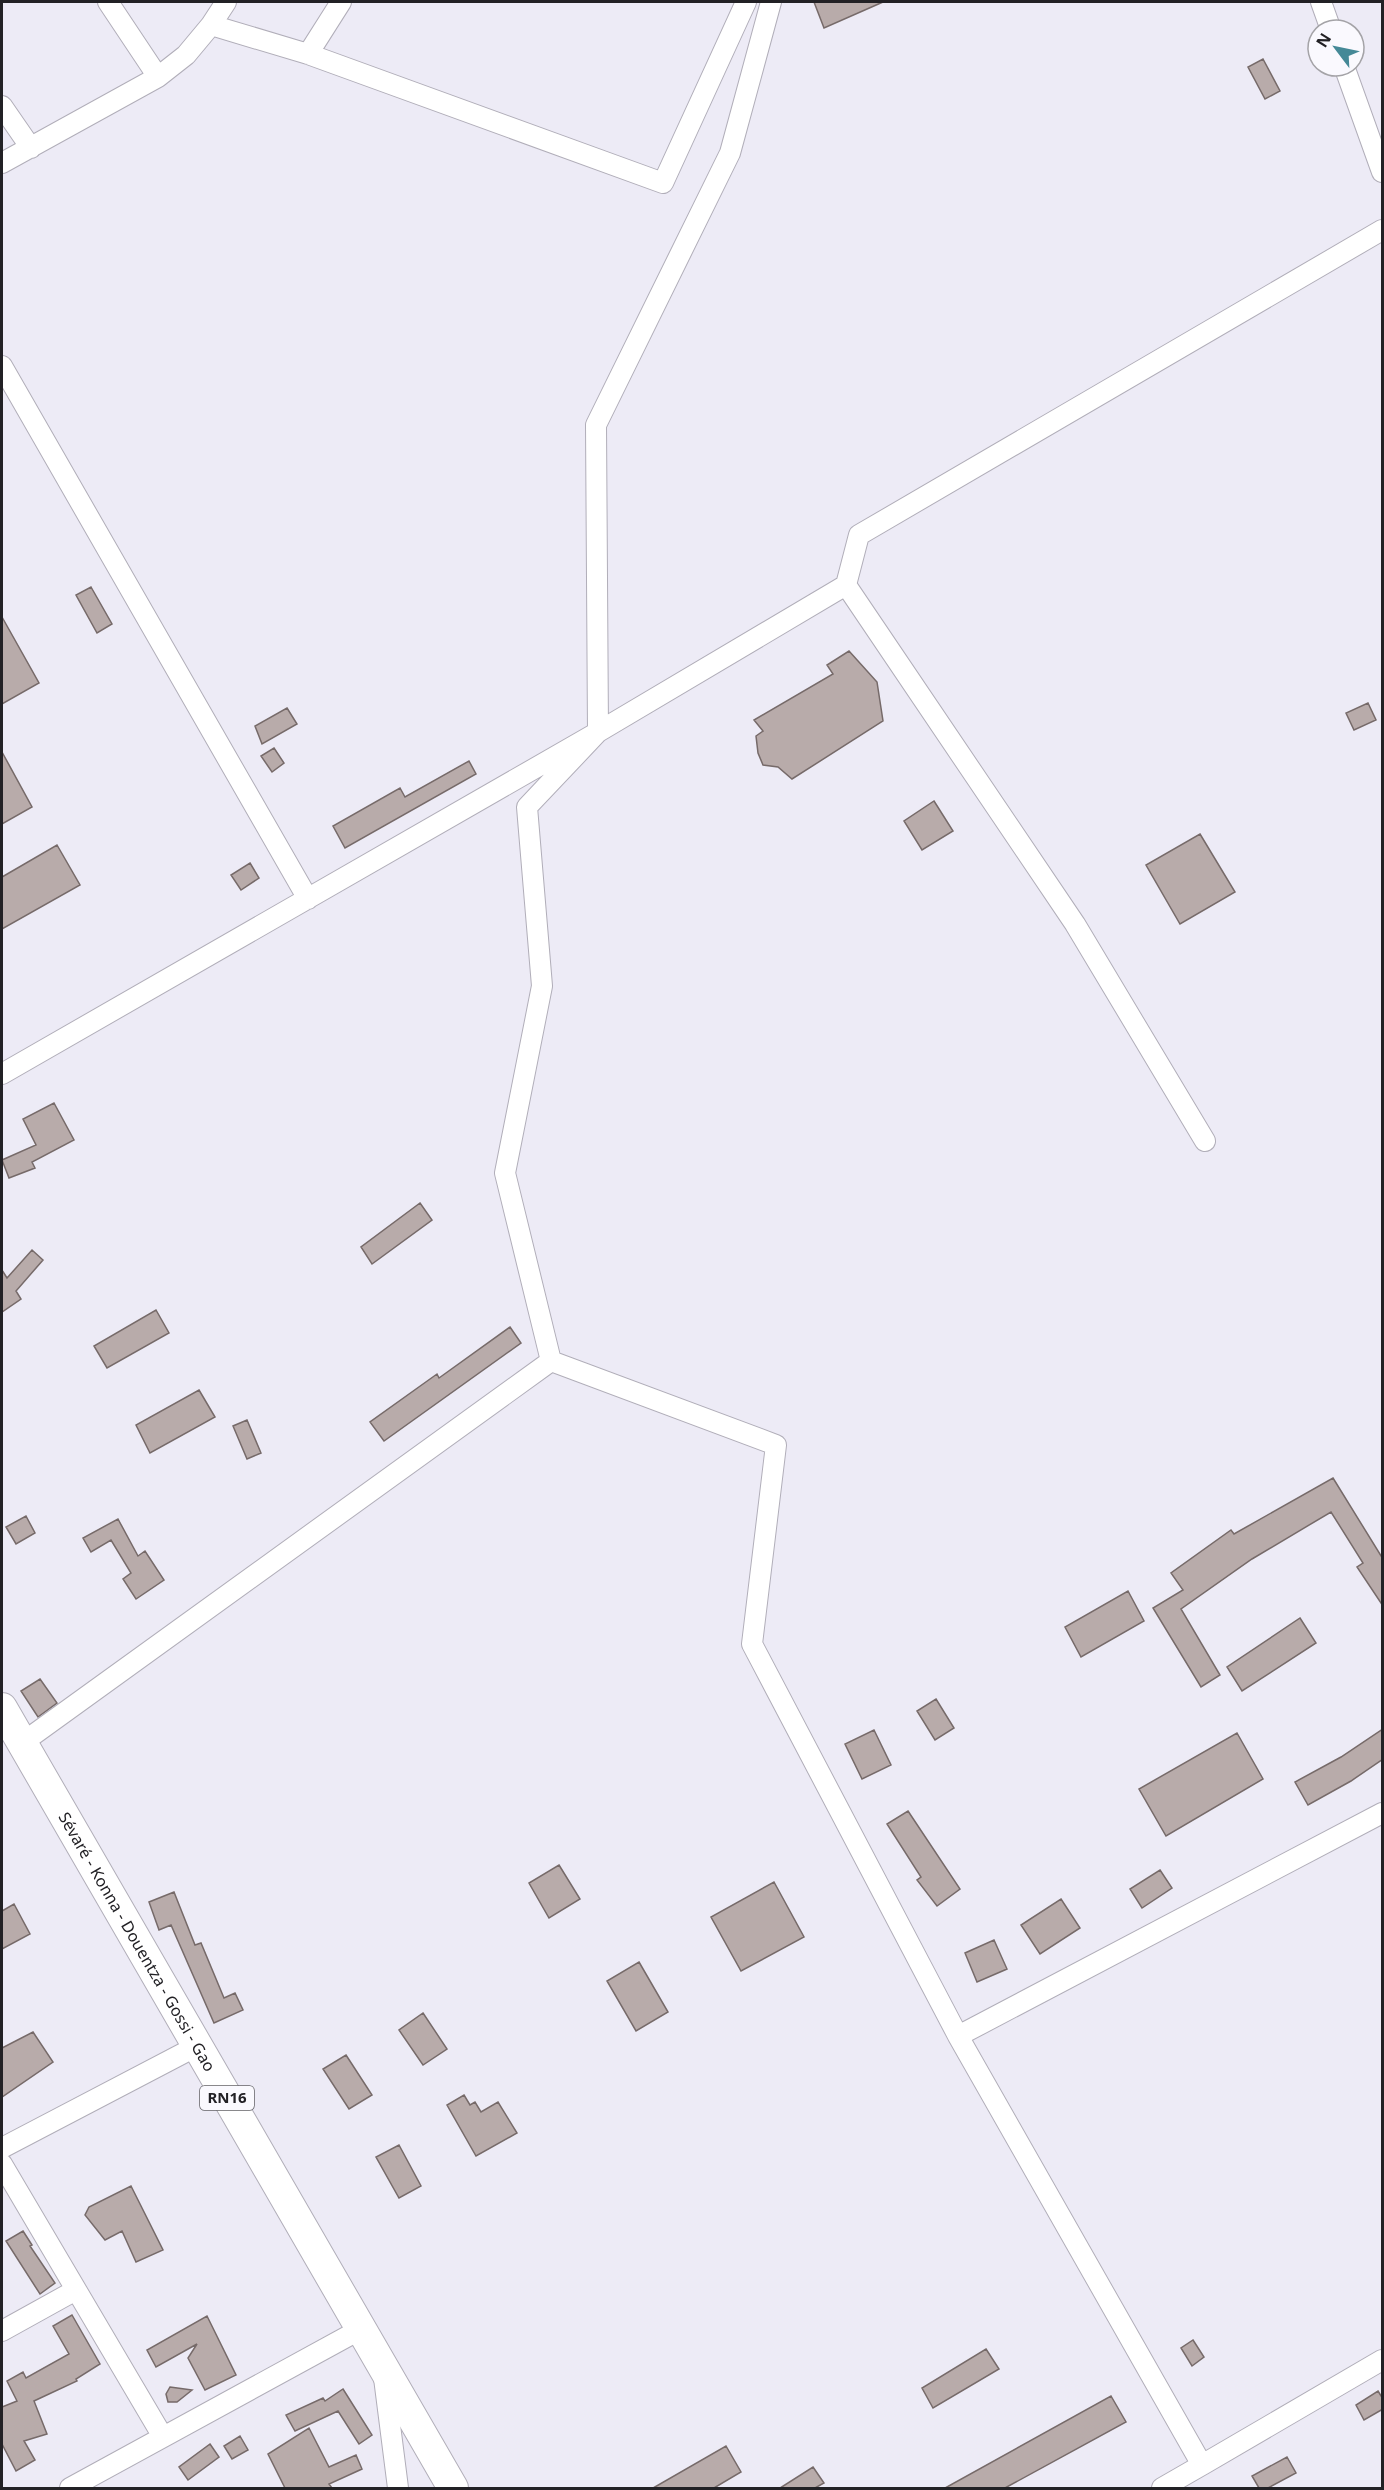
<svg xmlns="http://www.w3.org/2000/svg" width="1384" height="2490" font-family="'Noto Sans',sans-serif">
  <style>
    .building { fill: #b8abaa; stroke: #766a69; stroke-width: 1.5 }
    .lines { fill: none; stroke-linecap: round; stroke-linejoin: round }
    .street-casing { stroke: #b1aeb9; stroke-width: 22 }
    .primary-casing { stroke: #b1aeb9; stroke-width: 32 }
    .street { stroke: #fff; stroke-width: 20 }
    .primary { stroke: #fff; stroke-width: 30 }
    .labels { text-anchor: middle; stroke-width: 6; stroke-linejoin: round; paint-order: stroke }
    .shield { fill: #faf9fe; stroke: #636266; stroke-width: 1.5 }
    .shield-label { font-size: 15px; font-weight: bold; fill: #222125 }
    .street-label { font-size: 16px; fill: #222125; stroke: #faf9fe }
  </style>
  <rect width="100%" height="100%" fill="#edebf6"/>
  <path class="building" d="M814,2H883L824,28Z
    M1263,59L1280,91L1265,99L1248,67Z
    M91,587L112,624L97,633L76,595Z
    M2,617L39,683L2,704Z
    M849,651L877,682L883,721L792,779L778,767L763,765L758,753L756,736L763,731L754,720L833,674L827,665Z
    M1368,703L1376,720L1354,730L1346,713Z
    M287,708L297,724L262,744L255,726Z
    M274,748L284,763L272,772L261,756Z
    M2,752L32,807L2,824Z
    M469,761L476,774L345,848L333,826L400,788L405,797Z
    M934,801L953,831L922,850L904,821Z
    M1200,834L1235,892L1180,924L1146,865Z
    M57,845L80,885L2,929V877Z
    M250,863L259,878L241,890L231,875Z
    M54,1103L74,1140L32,1162L35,1168L9,1178L2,1160L36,1145L23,1119Z
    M420,1203L432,1220L372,1264L361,1247Z
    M32,1250L43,1260L16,1291L21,1299L2,1312V1270L7,1278Z
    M156,1310L169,1333L107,1368L94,1346Z
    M510,1327L521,1343L384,1441L370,1422L437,1374L439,1378Z
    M199,1390L215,1417L150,1453L136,1425Z
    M247,1420L261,1453L247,1459L233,1426Z
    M1333,1478L1383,1559V1606L1357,1567L1363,1563L1331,1512L1252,1559L1181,1609L1220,1675L1201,1687L1153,1608L1183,1590L1171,1573L1231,1530L1234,1534Z
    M26,1516L35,1533L16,1544L6,1527Z
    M118,1519L138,1556L145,1551L164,1580L136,1599L123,1579L131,1573L111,1540L91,1552L83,1538Z
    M1128,1591L1144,1621L1081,1657L1065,1627Z
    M1300,1618L1316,1643L1242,1691L1227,1667Z
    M40,1679L57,1703L38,1717L21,1691Z
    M936,1699L954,1728L935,1740L917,1711Z
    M1383,1729V1759L1351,1781L1308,1805L1295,1782L1341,1757Z
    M874,1730L891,1765L862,1779L845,1744Z
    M1237,1733L1263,1779L1166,1836L1139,1789Z
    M908,1811L960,1889L937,1906L917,1880L921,1877L887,1824Z
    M559,1865L580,1899L549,1918L529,1883Z
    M1160,1870L1172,1888L1142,1908L1130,1889Z
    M774,1882L804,1937L741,1971L711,1917Z
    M174,1892L195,1945L201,1943L224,1998L235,1993L243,2010L214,2023L171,1925L159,1930L149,1902Z
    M1061,1899L1080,1928L1040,1954L1021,1925Z
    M14,1904L30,1934L2,1949V1911Z
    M994,1940L1007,1969L977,1982L965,1953Z
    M639,1962L668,2012L636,2031L607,1981Z
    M423,2013L447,2049L423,2065L399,2030Z
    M33,2032L53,2062L2,2097V2048Z
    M346,2055L372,2095L349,2109L323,2069Z
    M464,2095L470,2105L475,2102L481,2112L498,2102L517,2133L476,2156L447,2105Z
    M399,2145L421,2186L399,2198L376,2157Z
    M131,2186L163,2250L136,2262L122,2231L105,2240L85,2215L89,2207Z
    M23,2231L32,2245L30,2246L55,2283L40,2294L6,2241Z
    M72,2315L100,2364L76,2379L77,2381L34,2401L47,2434L24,2441L35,2460L16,2471L2,2444V2407L17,2401L7,2381L23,2372L26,2378L69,2354L53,2326Z
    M207,2316L236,2375L205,2390L188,2358L197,2344L156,2367L147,2350Z
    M1193,2340L1204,2357L1192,2366L1181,2348Z
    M986,2349L999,2369L933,2408L922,2388Z
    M170,2387L192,2390L177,2402H168L166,2394Z
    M343,2389L372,2435L359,2444L338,2411L295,2431L286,2415L323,2398L325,2401Z
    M1378,2391L1383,2399V2409L1364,2420L1356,2405Z
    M1111,2396L1126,2422L1005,2488H945Z
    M309,2428L329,2467L356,2455L362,2469L329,2484L332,2488H285L268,2454Z
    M240,2436L248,2450L232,2459L224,2446Z
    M210,2444L219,2457L188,2480L179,2467Z
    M726,2446L741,2472L714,2488H653Z
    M1287,2457L1296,2473L1268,2488H1259L1252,2476Z
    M813,2467L824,2483L815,2488H780Z"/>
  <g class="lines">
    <defs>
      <path id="street" d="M108,2L158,77
        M1321,2L1331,30
        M211,25L308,54L663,183L746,2
        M308,54L341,2
        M1344,66L1382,172
        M2,106L31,148
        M2,163L158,77L186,55L211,25L226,2
        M2,366L308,899
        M846,585L859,535L1382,230
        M2,1074L598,732L846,585L1075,924L1205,1141
        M551,1361L776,1445L752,1644L958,2036
        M22,1743L551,1361L505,1173L542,986L527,807L598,732L596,425L730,153L771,2
        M2,2148L197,2046
        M2,2164L163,2437
        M2,2331L76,2290
        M384,2378L398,2488
        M1202,2465L1382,2360
        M70,2488L361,2329
        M1162,2488L1202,2465L958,2036L1382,1813"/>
      <g id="primary">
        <path id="s1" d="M2,1708L453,2488"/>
      </g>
    </defs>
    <use href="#street" class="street-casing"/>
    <use href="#primary" class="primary-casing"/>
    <use href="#street" class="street"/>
    <use href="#primary" class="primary"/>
  </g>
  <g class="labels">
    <rect class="shield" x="200" y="2086" width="54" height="24" rx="4.5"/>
    <g class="shield-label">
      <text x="227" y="2103">RN16</text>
    </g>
    <g class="street-label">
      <text dy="6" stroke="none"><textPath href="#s1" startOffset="270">Sévaré - Konna - Douentza - Gossi - Gao</textPath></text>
    </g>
  </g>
  <rect width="1384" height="2490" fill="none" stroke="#222125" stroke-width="6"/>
  <g transform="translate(1336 48) rotate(302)"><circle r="28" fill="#faf9fe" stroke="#a4a3a7" stroke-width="1.5"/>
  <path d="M0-4.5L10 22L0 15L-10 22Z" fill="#458997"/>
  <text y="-9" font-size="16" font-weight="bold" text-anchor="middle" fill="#222125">N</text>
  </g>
</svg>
